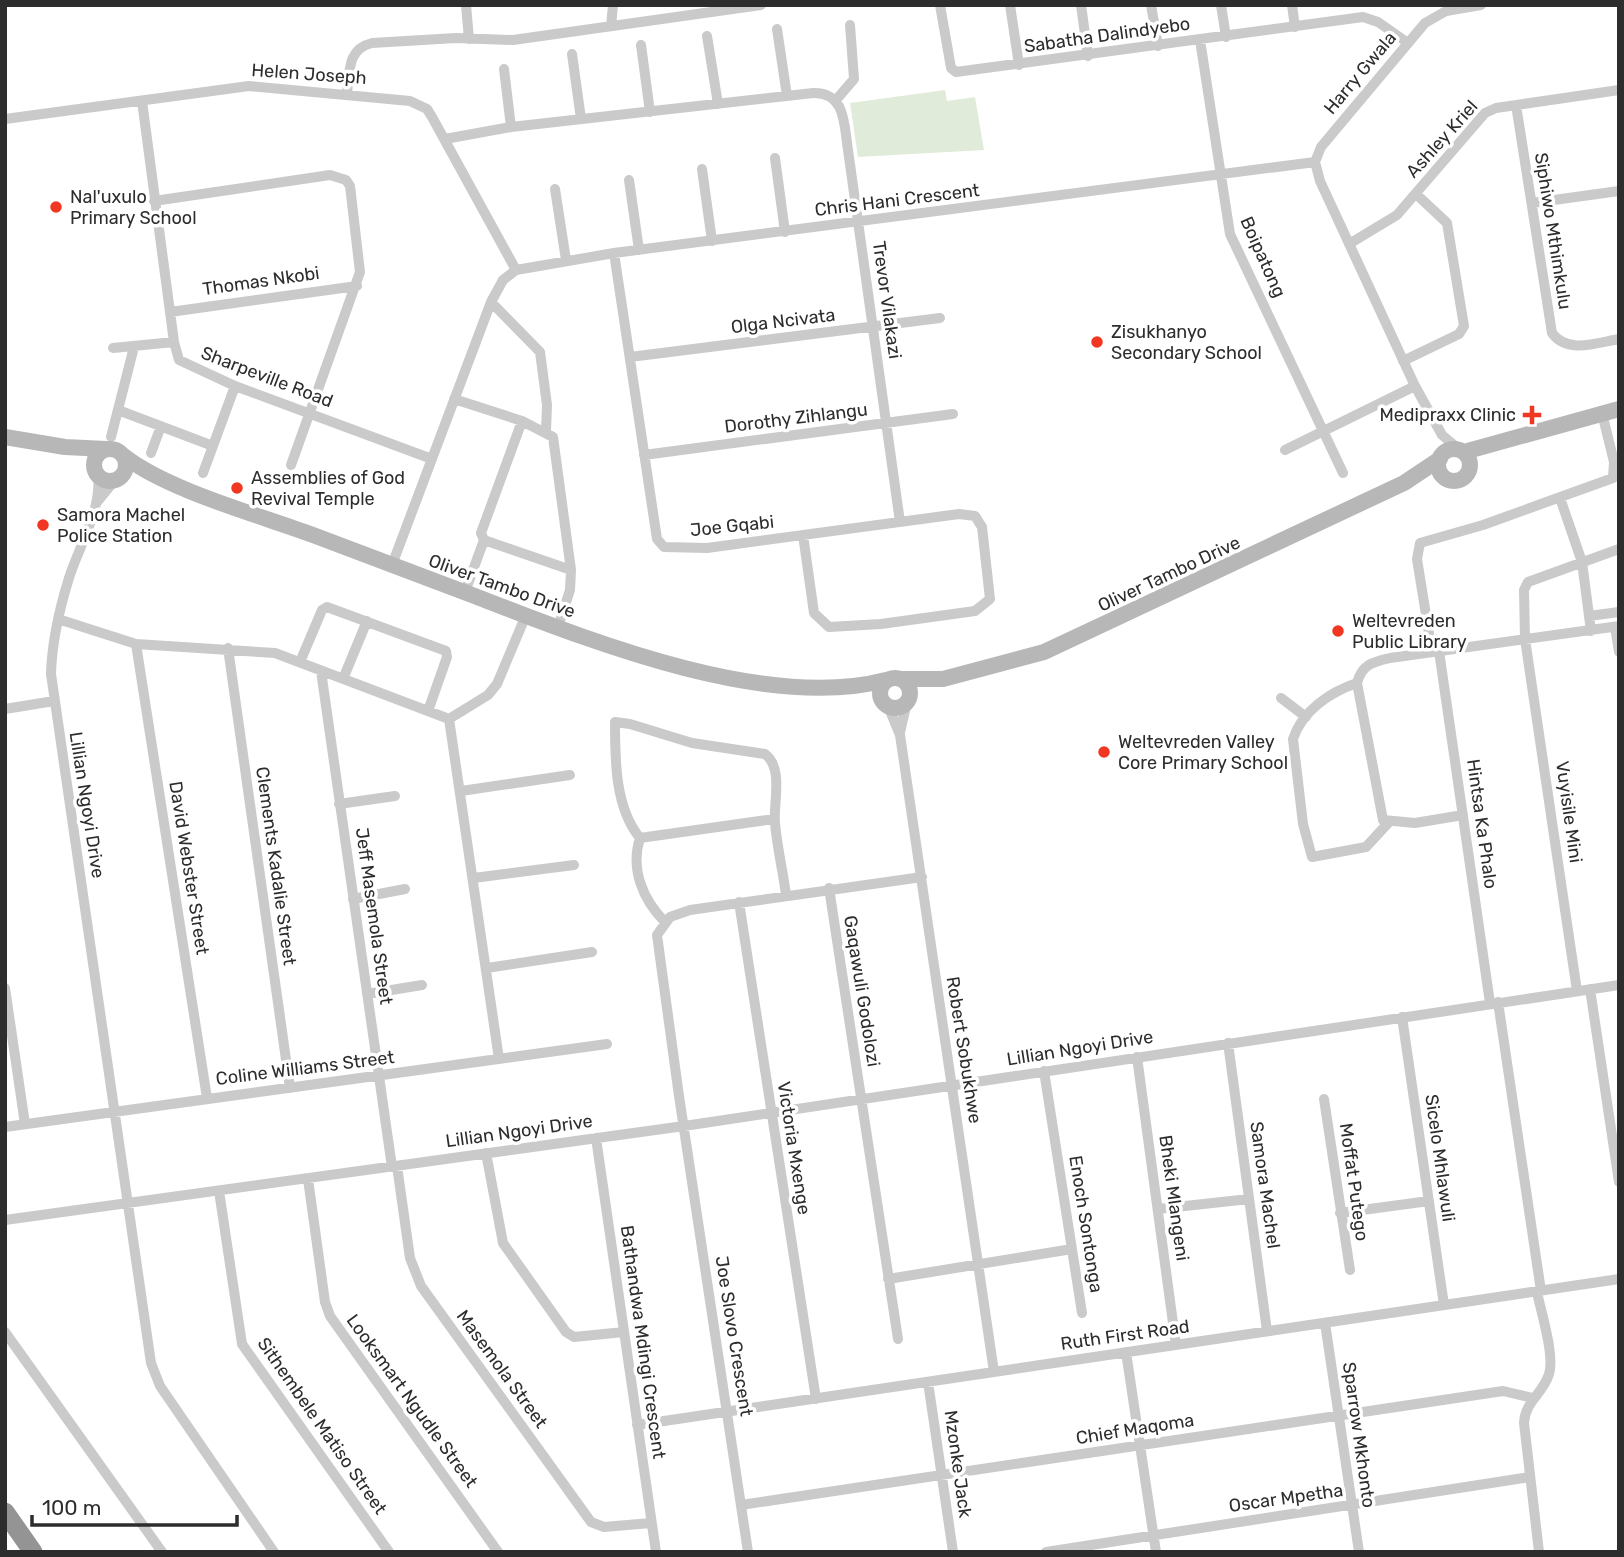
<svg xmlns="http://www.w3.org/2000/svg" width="1624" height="1557" font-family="Rubik,sans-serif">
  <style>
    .green { fill: #e0ecd9 }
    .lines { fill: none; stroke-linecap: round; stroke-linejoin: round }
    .street { stroke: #cacaca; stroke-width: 10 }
    .secondary { stroke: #b7b7b7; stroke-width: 16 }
    .highway { stroke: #949494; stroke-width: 19 }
    .poi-dot { fill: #f13621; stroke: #fff; stroke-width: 2.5 }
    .labels { text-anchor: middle; stroke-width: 7; stroke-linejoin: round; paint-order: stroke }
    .street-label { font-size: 18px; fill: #2d2d2d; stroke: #fff }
    .poi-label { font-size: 18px; fill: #2d2d2d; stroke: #fff; text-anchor: start }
  </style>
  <rect width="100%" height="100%" fill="#fff"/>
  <path class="green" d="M945,90L947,101L975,97L984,150L858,157L850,103Z"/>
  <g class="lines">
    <path class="street" d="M466,5L469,39
      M940,5L951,68L956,72L1363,17L1378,22L1408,43
      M1010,5L1019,65
      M1081,5L1088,56
      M1151,5L1158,46
      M1221,5L1226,37
      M1292,5L1295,27
      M611,26L613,5
      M777,29L787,96
      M707,36L718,104
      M1200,40L1230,234L1343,473
      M641,45L650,112
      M572,54L581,119
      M504,69L511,127
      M347,93C350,71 347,49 372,43L456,38L513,40L761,5
      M836,100L854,79L850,25
      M142,101L174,342L179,360L235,386L432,459
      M1516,105L1552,333C1567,354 1596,343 1619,339
      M5,119L249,86L410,101L427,109L432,117L516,270
      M445,139L511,127L813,93C846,92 844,125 848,150L900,522
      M775,158L785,232
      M702,169L712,241
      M629,180L639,250
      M555,189L566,260
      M154,201L330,175L346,180L350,186L360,272L291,465
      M1532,203L1619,191
      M1349,244L1397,215L1485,113L1496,108L1619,90
      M614,253L657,539L664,547L707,548L959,514L975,516L982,527L990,599L975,611L881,624L829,627L814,613L803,535
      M491,302L540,352L547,405L546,431
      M170,312L357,286
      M113,348L174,342
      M630,357L940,318
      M1403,361L1459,334L1464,326L1447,223L1416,194
      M454,399L522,421L553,437L571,570L570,590L558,627
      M118,410L213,446
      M522,421L481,533L484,540L571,570
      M111,437L134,347
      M1285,450L1415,386
      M1460,450L1442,435L1415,386L1320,181L1315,162L1321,147L1425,23L1446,11L1481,5
      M151,453L161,426
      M644,455L953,414
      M203,473L235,386
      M98,475C102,510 79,546 69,578C59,610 52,641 51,674L151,1363L160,1386L274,1552
      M1560,498L1582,562L1591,631
      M97,502L115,480
      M392,565L491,302L503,280L516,270L614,253L1315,162
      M465,592L484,540
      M1589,616L1619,612
      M58,619L136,644L275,653L449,719
      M1615,627L1619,652
      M136,644L207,1098
      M228,648L290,1088
      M1439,651L1490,1003
      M1432,652L1417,559L1420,543L1483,525L1613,478L1614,462L1602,413
      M300,662L322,610L327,607L446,651L447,657L428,711
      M321,671L392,1167
      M343,679L367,621
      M1281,698L1306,717
      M888,706L900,735L994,1372
      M5,709L54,701
      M449,719L499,1059
      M449,719L488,695L497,684L526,615
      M900,732L907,702
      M461,791L570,775
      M339,804L395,796
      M1463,815L1415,823L1383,820L1357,683C1362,664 1373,662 1390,658L1619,626
      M640,838C615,808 615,760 615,722L630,724L692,743L765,754C784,768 773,804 775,823C777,847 783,871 786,895
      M640,838L774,819
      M640,838C630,869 643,900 665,922
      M1312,857L1303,824L1293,739C1302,711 1330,692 1357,683
      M1312,857L1366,847L1389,822
      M474,878L574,865
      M829,888L898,1339
      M353,899L405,889
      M739,902L816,1399
      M487,968L592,952
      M5,988L25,1124
      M1590,989L1619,1182
      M1577,991L1525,639L1524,590L1528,582L1619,549
      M367,994L422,985
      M1498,1002L1541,1291
      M1402,1017L1444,1305
      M1228,1043L1267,1331
      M1137,1057L1176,1345
      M1044,1071L1082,1313
      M1324,1099L1350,1270
      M5,1127L607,1044
      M596,1138L656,1552
      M486,1153L503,1243L566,1332L574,1337L624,1332
      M397,1166L410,1258L421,1286L591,1522L604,1527L651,1523
      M308,1179L325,1302L330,1316L498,1552
      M219,1191L242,1344L389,1552
      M1158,1209L1249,1199
      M1340,1213L1429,1201
      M5,1220L684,1126L1619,985
      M888,1279L1072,1249
      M1537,1292C1541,1312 1555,1356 1549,1374C1543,1394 1525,1401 1524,1423L1539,1552
      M1325,1323L1359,1552
      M5,1332L162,1552
      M1126,1352L1156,1552
      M928,1382L953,1552
      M637,1425L1619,1279
      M741,1505L1503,1391L1533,1398
      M748,1552L679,1096L657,935L670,917L690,910L922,877
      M1046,1552L1530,1477"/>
    <path class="secondary" d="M5,437L65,447L106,449
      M94 465a16 16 0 1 1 32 0a16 16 0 1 1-32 0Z
      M1438 465a16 16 0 1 1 32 0a16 16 0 1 1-32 0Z
      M1464,452L1619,409
      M124,456C167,490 259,515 313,535C366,555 419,575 472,595C586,639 765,712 886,680
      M880 693a15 15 0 1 1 30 0a15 15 0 1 1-30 0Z
      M903,679H943L1044,652L1404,483L1440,459"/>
    <path class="highway" d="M5,1512L33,1552"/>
  </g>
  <g class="poi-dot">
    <circle cx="56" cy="207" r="7"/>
    <circle cx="1097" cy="342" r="7"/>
    <path d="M1528.5 404.5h7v7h7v7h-7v7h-7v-7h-7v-7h7z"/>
    <circle cx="237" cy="488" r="7"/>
    <circle cx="43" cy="525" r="7"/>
    <circle cx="1338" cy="631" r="7"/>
    <circle cx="1104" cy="752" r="7"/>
  </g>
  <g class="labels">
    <g class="street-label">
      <text transform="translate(1107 35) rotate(-8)" y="6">Sabatha Dalindyebo</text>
      <text transform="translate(1360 73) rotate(-50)" y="6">Harry Gwala</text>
      <text transform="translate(309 74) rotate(4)" y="6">Helen Joseph</text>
      <text transform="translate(1442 139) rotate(-48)" y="6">Ashley Kriel</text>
      <text transform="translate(897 200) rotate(-7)" y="6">Chris Hani Crescent</text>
      <text transform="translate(1553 231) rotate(81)" y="6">Siphiwo Mthimkulu</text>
      <text transform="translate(1263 257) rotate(66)" y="6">Boipatong</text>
      <text transform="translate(261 281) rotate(-8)" y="6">Thomas Nkobi</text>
      <text transform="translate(887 300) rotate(82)" y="6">Trevor Vilakazi</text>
      <text transform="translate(783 321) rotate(-7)" y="6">Olga Ncivata</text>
      <text transform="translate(267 377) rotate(21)" y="6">Sharpeville Road</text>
      <text transform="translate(796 418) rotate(-7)" y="6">Dorothy Zihlangu</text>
      <text transform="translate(732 526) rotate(-6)" y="6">Joe Gqabi</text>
      <text transform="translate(1169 574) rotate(-25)" y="6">Oliver Tambo Drive</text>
      <text transform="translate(502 586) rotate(20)" y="6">Oliver Tambo Drive</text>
      <text transform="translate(87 805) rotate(81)" y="6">Lillian Ngoyi Drive</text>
      <text transform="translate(1569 812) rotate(82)" y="6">Vuyisile Mini</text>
      <text transform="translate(1482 824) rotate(82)" y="6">Hintsa Ka Phalo</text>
      <text transform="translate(276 866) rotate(82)" y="6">Clements Kadalie Street</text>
      <text transform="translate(189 868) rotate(81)" y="6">David Webster Street</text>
      <text transform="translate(374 916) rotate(82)" y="6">Jeff Masemola Street</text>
      <text transform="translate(862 991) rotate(81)" y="6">Gaqawuli Godolozi</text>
      <text transform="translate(1080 1048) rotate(-9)" y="6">Lillian Ngoyi Drive</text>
      <text transform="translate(964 1050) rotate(81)" y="6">Robert Sobukhwe</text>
      <text transform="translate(305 1068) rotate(-7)" y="6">Coline Williams Street</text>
      <text transform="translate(519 1131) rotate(-8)" y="6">Lillian Ngoyi Drive</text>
      <text transform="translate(794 1148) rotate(81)" y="6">Victoria Mxenge</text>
      <text transform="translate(1440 1158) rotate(82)" y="6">Sicelo Mhlawuli</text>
      <text transform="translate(1354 1182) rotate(82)" y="6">Moffat Putego</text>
      <text transform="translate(1265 1185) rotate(82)" y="6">Samora Machel</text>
      <text transform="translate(1174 1198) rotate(82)" y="6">Bheki Mlangeni</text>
      <text transform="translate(1086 1224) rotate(81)" y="6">Enoch Sontonga</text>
      <text transform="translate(1125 1335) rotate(-8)" y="6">Ruth First Road</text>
      <text transform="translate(734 1336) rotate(81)" y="6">Joe Slovo Crescent</text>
      <text transform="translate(643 1342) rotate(82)" y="6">Bathandwa Mdingi Crescent</text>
      <text transform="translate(502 1369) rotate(54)" y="6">Masemola Street</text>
      <text transform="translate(412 1401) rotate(54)" y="6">Looksmart Ngudle Street</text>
      <text transform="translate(322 1426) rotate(55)" y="6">Sithembele Matiso Street</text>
      <text transform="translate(1135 1429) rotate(-9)" y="6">Chief Maqoma</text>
      <text transform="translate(1359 1435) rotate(82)" y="6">Sparrow Mkhonto</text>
      <text transform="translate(958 1464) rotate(82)" y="6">Mzonke Jack</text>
      <text transform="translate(1286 1498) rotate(-8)" y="6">Oscar Mpetha</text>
    </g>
    <g class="poi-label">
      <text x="70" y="203">Nal'uxulo<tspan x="70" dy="21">Primary School</tspan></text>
      <text x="1111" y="338">Zisukhanyo<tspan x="1111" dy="21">Secondary School</tspan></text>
      <text x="1516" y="421" text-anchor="end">Medipraxx Clinic</text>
      <text x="251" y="484">Assemblies of God<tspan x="251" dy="21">Revival Temple</tspan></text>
      <text x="57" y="521">Samora Machel<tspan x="57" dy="21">Police Station</tspan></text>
      <text x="1352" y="627">Weltevreden<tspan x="1352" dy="21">Public Library</tspan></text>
      <text x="1118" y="748">Weltevreden Valley<tspan x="1118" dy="21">Core Primary School</tspan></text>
    </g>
  </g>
  <rect width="1624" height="1557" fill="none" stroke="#2d2d2d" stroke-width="14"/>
  <path d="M32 1515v10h205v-10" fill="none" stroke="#2d2d2d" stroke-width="3.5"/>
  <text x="42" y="1515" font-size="21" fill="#2d2d2d" stroke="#ffffff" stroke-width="5" paint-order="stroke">100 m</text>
</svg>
